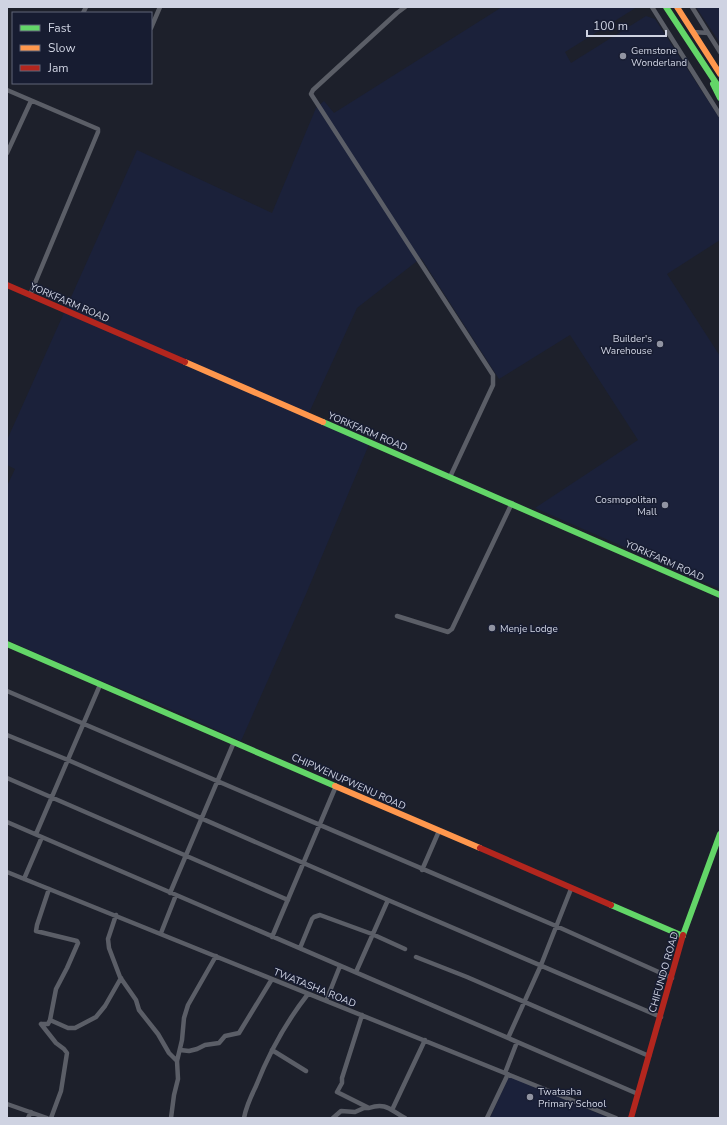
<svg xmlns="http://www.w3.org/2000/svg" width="727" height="1125" font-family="'Nunito Sans',sans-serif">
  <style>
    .built { fill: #1b213a }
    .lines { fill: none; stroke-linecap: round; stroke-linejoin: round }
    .street { stroke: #5b5e67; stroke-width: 4.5 }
    .fast { stroke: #63d668; stroke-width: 6 }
    .slow { stroke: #ff974d; stroke-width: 6 }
    .jam { stroke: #b3261e; stroke-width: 6 }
    .poi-dot { fill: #9194a2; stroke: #171c31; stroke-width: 1.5 }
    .labels { text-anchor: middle; stroke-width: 3; stroke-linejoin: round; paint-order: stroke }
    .poi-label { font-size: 10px; fill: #cfd3e2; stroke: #171c31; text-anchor: start }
    .street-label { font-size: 10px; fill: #cfd3e2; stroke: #171c31 }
  </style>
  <rect width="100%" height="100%" fill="#1d202b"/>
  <path class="built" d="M502,7H637L565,52L571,63L646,16L655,19L720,119V240L667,274L720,356V589L535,508L638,440L570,335L499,379L421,258L357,308L308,415L370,442L306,594L241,741L163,706L84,674L7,640V486L15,469L7,465V440L137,150L272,213L316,108L324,101L334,113Z
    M696,7H720V43Z
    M509,1076L609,1118H490Z"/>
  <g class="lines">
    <path class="street" d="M405,7L397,13L313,90L311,94L493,375V385L450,477
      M652,7L720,115
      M692,7L720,52
      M83,13L86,7
      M151,28L160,7
      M693,32L708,33
      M7,90L98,129V132L30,295
      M7,153L31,101
      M397,616L445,631L448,632L452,629L512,503
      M7,691L556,926L672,978
      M7,735L68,760L388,900L661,1017
      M7,778L288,900
      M7,822L638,1094
      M36,834L100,685
      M422,870L439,831
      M7,872L616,1118
      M24,879L42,837
      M170,893L234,742
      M116,915L108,939L109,948L120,977L136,1000L139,1010L158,1034L169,1053L177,1061
      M161,933L176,895
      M272,937L336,786
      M300,948L312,919L314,917L320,915L372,934L405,949
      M416,957L467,977L649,1056
      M356,972L388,900
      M326,1001L340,966
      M362,1015L342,1078V1083L337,1092L369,1108C386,1102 390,1110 405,1118
      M50,1020L68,1028H75L96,1017L105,1006L121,978
      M41,1024H48L50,1020L56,989L67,968L78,943L77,941L36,931L37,925L49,889
      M41,1024L56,1043L64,1049L67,1053L61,1091L51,1118
      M508,1038L541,965L571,889
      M180,1050L189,1051L197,1049L205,1045L219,1043L225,1036L239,1033L272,979
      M272,1050L306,1071
      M505,1073L517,1042
      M7,1104L47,1118
      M392,1110L425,1040
      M28,1118L31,1112
      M171,1118L174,1095L178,1079L177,1061L182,1040L184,1018L188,1005L216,956
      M244,1118C246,1107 251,1096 256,1086C269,1053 286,1022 308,994
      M333,1118L341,1111L355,1112L364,1108H369
      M487,1118L508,1074"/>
    <path class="fast" d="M666,7L720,89
      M713,84L720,98
      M323,422L720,595
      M7,644L335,786
      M611,905L683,936
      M683,935L720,834"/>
    <path class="slow" d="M677,7L720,74
      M185,362L323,422
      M335,786L480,848"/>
    <path class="jam" d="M7,285L185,362
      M480,848L611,905
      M631,1118L683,935"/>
  </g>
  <g class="poi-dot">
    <circle cx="623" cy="56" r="4"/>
    <circle cx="660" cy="344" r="4"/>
    <circle cx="665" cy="505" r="4"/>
    <circle cx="492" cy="628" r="4"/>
    <circle cx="530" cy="1097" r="4"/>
  </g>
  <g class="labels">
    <g class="poi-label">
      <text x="631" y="54">Gemstone<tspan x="631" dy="12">Wonderland</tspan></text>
      <text x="652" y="342" text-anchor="end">Builder's<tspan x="652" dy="12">Warehouse</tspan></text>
      <text x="657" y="503" text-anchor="end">Cosmopolitan<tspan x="657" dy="12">Mall</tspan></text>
      <text x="500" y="632">Menje Lodge</text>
      <text x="538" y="1095">Twatasha<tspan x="538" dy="12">Primary School</tspan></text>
    </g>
    <g class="street-label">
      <text transform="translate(70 302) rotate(23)" y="4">YORKFARM ROAD</text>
      <text transform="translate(368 431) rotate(23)" y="4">YORKFARM ROAD</text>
      <text transform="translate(665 560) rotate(24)" y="4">YORKFARM ROAD</text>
      <text transform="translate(349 781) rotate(24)" y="4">CHIPWENUPWENU ROAD</text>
      <text transform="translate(663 972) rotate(-74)" y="4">CHIFUNDO ROAD</text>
      <text transform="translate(315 987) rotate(22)" y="4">TWATASHA ROAD</text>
    </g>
  </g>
  <rect width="727" height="1125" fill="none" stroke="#cfd3e2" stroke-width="16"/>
  <rect x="12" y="12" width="140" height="72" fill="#171c31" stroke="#616578"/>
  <rect x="20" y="25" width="20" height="6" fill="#63d668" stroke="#616578"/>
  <text x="48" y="32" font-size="12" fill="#cfd3e2">Fast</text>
  <rect x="20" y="45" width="20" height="6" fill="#ff974d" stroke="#616578"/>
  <text x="48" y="52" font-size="12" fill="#cfd3e2">Slow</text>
  <rect x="20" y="65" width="20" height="6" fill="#b3261e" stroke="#616578"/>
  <text x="48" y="72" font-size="12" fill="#cfd3e2">Jam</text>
  <path d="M587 30v6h79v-6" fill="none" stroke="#cfd3e2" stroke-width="2"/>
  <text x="593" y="30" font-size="12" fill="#cfd3e2" stroke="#171c31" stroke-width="3" paint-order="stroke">100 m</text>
</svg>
